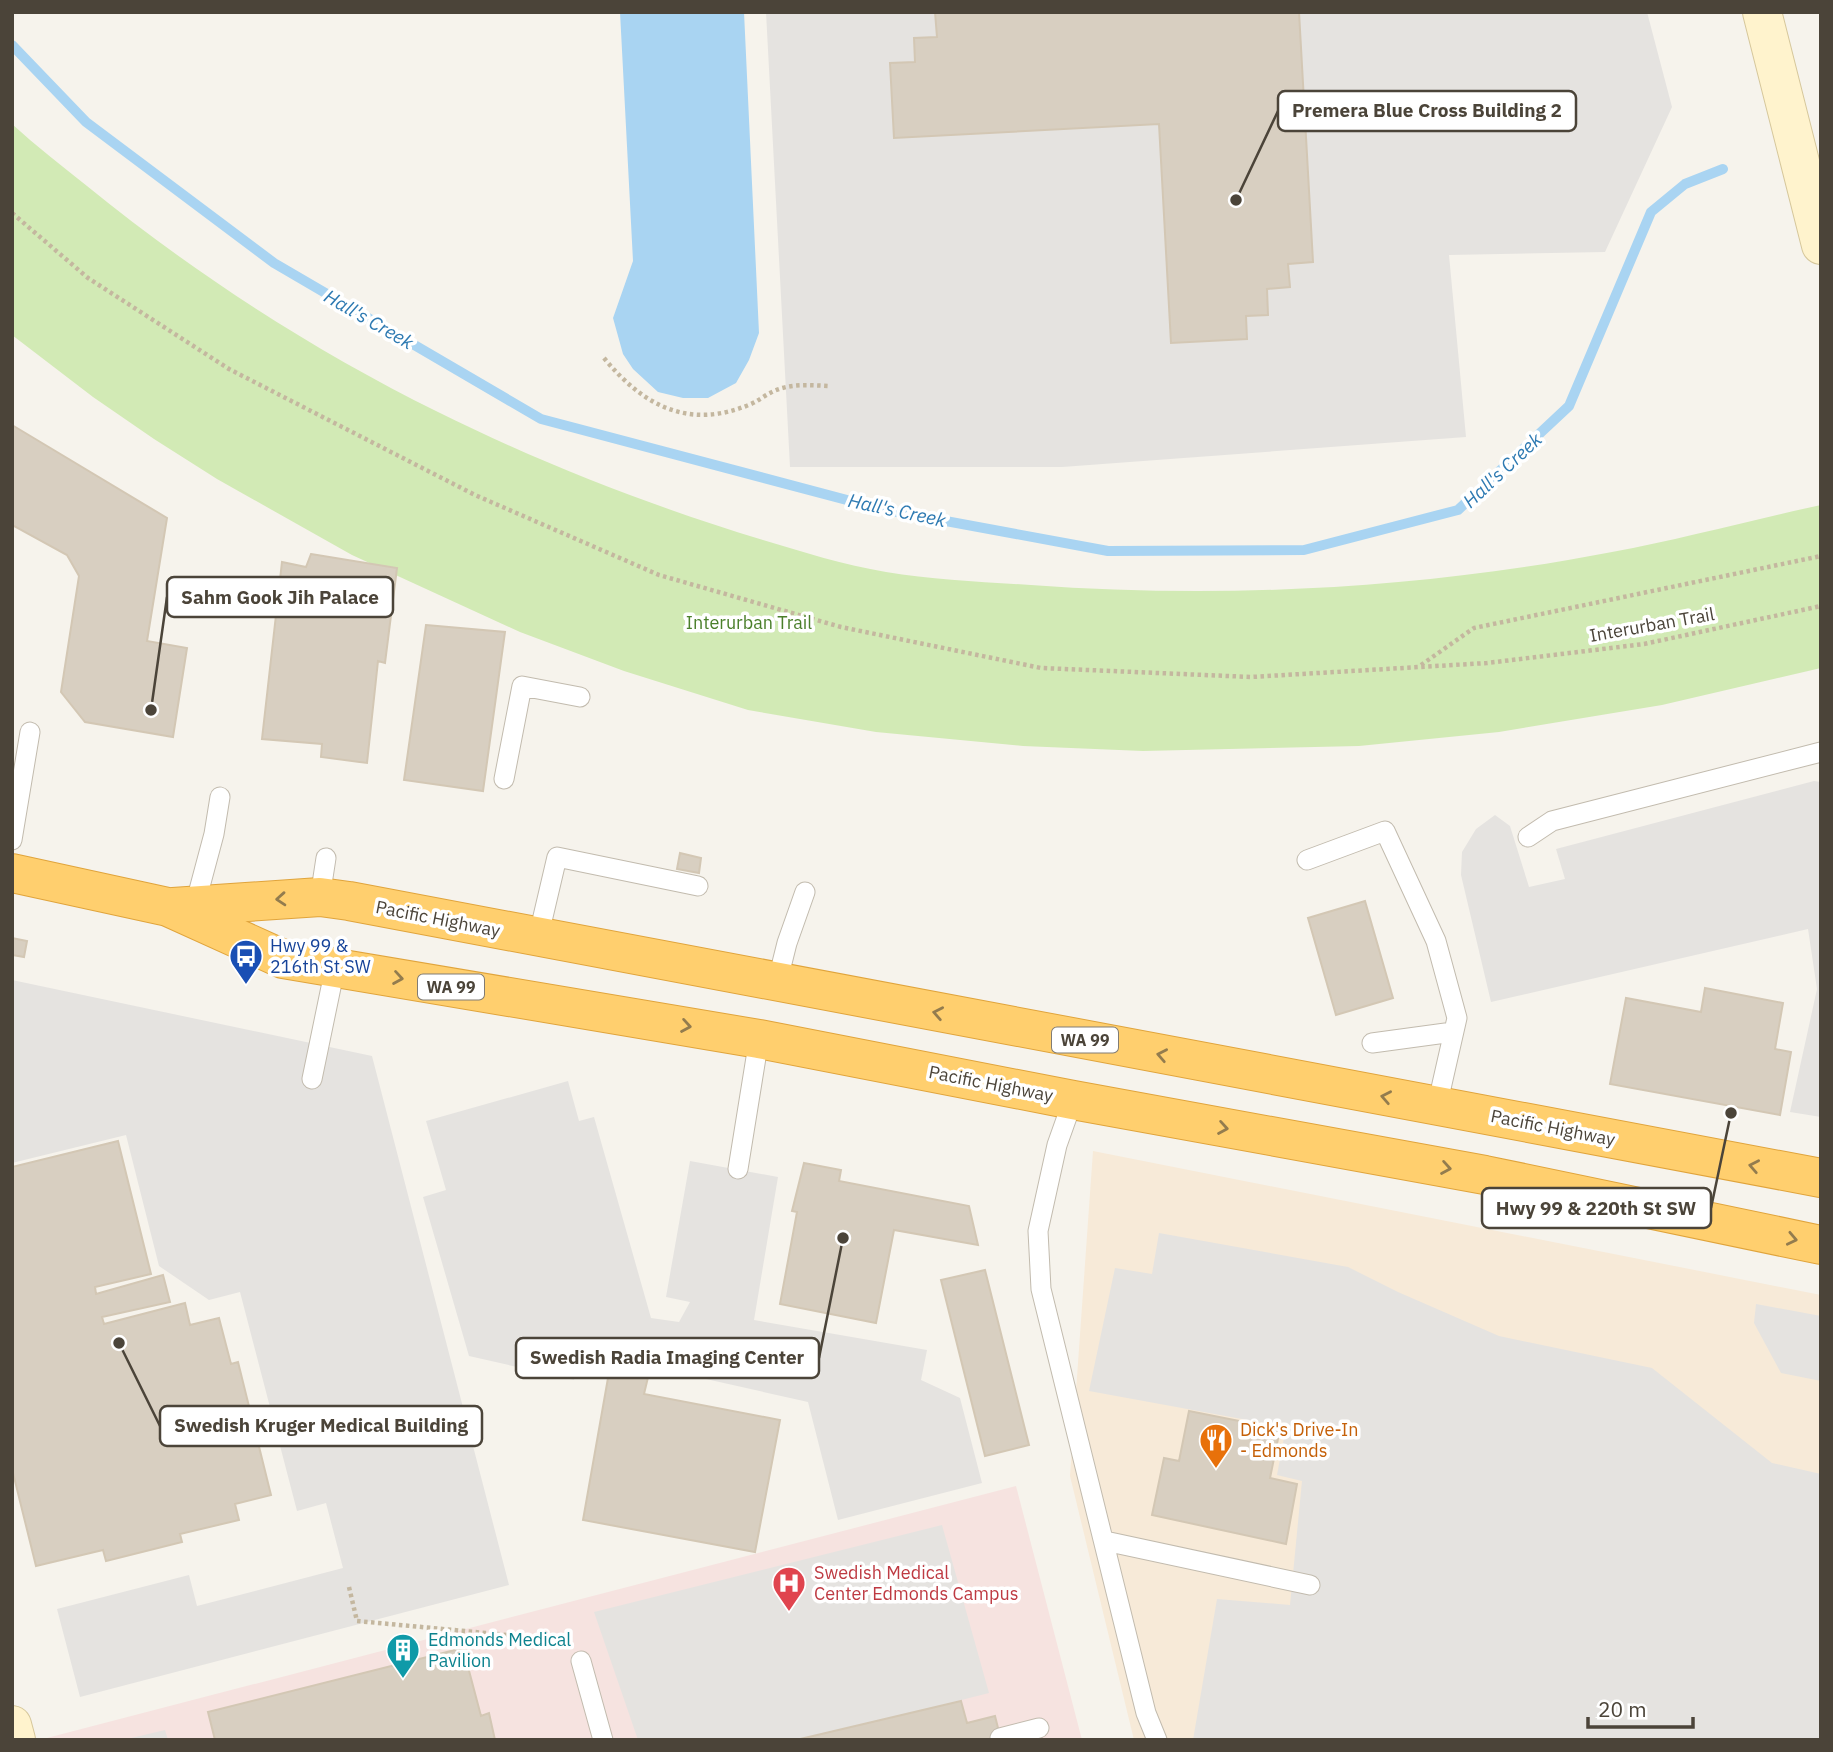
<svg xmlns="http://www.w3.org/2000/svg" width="1833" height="1752" font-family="'IBM Plex Sans',sans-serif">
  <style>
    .commercial { fill: #f7ead8 }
    .medical { fill: #f6e3e0 }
    .green { fill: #d2eab5 }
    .parking { fill: #e5e3e0 }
    .water { fill: #a9d4f2 }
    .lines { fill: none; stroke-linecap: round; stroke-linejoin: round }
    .stream { stroke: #a9d4f2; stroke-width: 10 }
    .building { fill: #d8cfc1; stroke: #d3c7b4; stroke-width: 2 }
    .lane-casing { stroke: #c2bbae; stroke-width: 21 }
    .secondary-casing { stroke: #d6c79b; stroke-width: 40 }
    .highway-casing { stroke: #e0a43c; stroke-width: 40 }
    .path { stroke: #c4b79f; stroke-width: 4.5; stroke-dasharray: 3.5 3.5; stroke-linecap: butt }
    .lane { stroke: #fff; stroke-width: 19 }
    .secondary { stroke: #fff3cd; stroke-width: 38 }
    .highway { stroke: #ffcf6e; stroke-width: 38 }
    .oneway { stroke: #937c4e }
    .labels { text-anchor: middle; stroke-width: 7; stroke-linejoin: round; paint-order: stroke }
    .shield { fill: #fff; stroke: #817c74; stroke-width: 2 }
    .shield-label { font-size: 16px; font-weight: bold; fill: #4b4439 }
    .park-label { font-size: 18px; fill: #4a7f2a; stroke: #fff }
    .street-label { font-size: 18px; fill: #4b4439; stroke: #fff }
    .transit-label { font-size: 18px; fill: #164399; stroke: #fff; text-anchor: start }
    .food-label { font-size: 18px; fill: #c56008; stroke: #fff; text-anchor: start }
    .health-label { font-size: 18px; fill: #be3a42; stroke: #fff; text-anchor: start }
    .culture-label { font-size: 18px; fill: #0d838f; stroke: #fff; text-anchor: start }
    .water-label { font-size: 19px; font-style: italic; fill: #2e7ab2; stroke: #fff }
    .leader { fill: none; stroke: #4b4439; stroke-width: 2.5 }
    .callout-dot { fill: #4b4439; stroke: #fff; stroke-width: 2.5 }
    .callout { fill: #fff; stroke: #4b4439; stroke-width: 2.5 }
    .callout-label { font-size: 19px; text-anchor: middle; font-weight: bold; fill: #4b4439 }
  </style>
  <rect width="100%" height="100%" fill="#f6f3ec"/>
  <path class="commercial" d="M1093,1151L1821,1295V1740H1134L1070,1476Z"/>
  <path class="medical" d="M1016,1486L1082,1740L43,1739Z"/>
  <path class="green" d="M12,124C36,146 62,166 87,186C195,274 313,350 438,412C543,464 651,506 763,540C803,552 844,565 886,572C933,580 983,582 1031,585C1224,599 1421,589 1612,552C1682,539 1751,520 1821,505V668L1662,705L1499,732L1359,746L1143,751L1023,746L876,732L748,710L624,671L520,632L352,555L217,479L154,439L93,397L12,335Z"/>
  <path class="parking" d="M766,12H935L937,37L914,38L915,62L890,64L894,138L1159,124L1172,343L1247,339L1246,316L1268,315L1267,289L1290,287L1288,264L1313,262L1299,12H1647L1672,107L1605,252L1449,255L1466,437L1062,467H790Z
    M1814,781L1821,782V1117L1790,1112L1817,989L1808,929L1491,1002L1461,875L1462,852L1476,829L1495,815L1510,826L1529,887L1565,879L1556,849Z
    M12,980L372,1056L509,1585L80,1697L57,1609L189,1575L197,1606L343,1568L326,1503L297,1511L240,1292L209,1300L159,1266L126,1135L12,1163Z
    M568,1081L579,1121L594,1117L651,1318L679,1322L690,1302L666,1297L690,1161L778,1177L754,1320L927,1350L921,1380L960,1398L982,1483L838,1520L808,1402L581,1351L574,1380L469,1356L423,1197L446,1190L426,1121Z
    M1159,1233L1348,1267L1398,1292L1499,1336L1652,1368L1772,1463L1821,1474V1740H1193L1217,1599L1290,1605L1302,1481L1277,1475L1286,1427L1089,1391L1115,1268L1152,1274Z
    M1756,1304L1821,1316V1381L1781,1373L1754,1323Z
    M942,1525L989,1693L803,1740H638L594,1612Z
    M165,1730L168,1740H123Z"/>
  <path class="water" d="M620,12H744L759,333L749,360L736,383L708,398H683L658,392L633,369L623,354L613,318L633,261Z"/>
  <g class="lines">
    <path class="stream" d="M12,45L86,122L274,263L541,419L881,509L1108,551L1304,550L1458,510L1569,406L1651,212L1685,184L1723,169"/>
  </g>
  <path class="building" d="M935,12H1299L1313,262L1288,264L1290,287L1267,289L1268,315L1246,316L1247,339L1171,343L1159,124L894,138L890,63L915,62L914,38L937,37Z
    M12,425L167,518L147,641L187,648L173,737L85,722L61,692L79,576L67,555L12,525Z
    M311,554L397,568L385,663L378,661L367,763L321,757L322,744L262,739L282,562L306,567Z
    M426,625L505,632L483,791L404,780Z
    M680,853L701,858L699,873L677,869Z
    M1365,901L1393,998L1336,1015L1308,918Z
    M12,938L27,941L24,957L12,955Z
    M1705,988L1783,1003L1775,1049L1791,1052L1780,1115L1610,1084L1626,998L1701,1012Z
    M118,1141L151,1274L95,1287L96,1294L163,1275L170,1302L102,1317L104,1324L185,1303L190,1325L219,1318L231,1364L238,1362L271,1495L235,1504L239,1520L180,1534L182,1542L106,1561L103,1550L36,1566L12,1469V1167Z
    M804,1163L841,1170L839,1181L969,1206L978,1245L894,1230L876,1323L780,1304L797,1212L792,1211Z
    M985,1270L1029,1445L985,1456L941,1280Z
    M611,1361L650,1369L644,1394L780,1420L755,1552L583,1520Z
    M1189,1411L1280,1429L1270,1478L1297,1484L1286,1544L1152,1515L1164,1458L1179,1461Z
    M463,1648L481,1716L489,1713L495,1740H215L208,1712Z
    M961,1701L967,1723L995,1716L1001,1740H796Z"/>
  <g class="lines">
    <defs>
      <path id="lane" d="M504,779L522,686L580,697
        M1528,837L1552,821L1821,752
        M12,840L30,732
        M1307,860L1385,831L1436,941L1457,1018L1437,1106
        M320,897L326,858
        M195,905L214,834L220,797
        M538,938L557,857L698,886
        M777,983L787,943L805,892
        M1372,1043L1453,1032
        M312,1079L335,968
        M1073,1100L1057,1145L1038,1231L1041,1289L1146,1713L1157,1740
        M738,1169L759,1039
        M1105,1541L1310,1585
        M581,1661L603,1740
        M1000,1738L1039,1728"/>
      <path id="secondary" d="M1762,12L1821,245
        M12,1725L16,1740"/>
      <path id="highway" d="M12,873L168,907L283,959L759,1039L1073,1100L1485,1175L1821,1245
        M173,907L320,897L349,901L1821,1178"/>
    </defs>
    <use href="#lane" class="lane-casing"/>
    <use href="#secondary" class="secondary-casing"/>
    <use href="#highway" class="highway-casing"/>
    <path class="path" d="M12,213L88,278L229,369L475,495L659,575L841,627L1041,668L1251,677L1487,663L1644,644L1821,606
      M604,358C644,407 690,430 751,404C758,401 764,396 770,393C788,383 809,385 829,386
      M1421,665L1474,628L1821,556
      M349,1587L357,1621L550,1639L560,1646"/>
    <use href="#lane" class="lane"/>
    <use href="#secondary" class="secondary"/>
    <use href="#highway" class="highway"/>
  </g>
  <defs><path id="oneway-chevron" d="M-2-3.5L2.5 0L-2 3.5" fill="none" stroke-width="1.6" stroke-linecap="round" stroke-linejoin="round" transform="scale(1.75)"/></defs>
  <g class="oneway">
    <use href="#oneway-chevron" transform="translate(281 899) rotate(176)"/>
    <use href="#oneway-chevron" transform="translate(398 978) rotate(9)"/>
    <use href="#oneway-chevron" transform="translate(938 1013) rotate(-169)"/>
    <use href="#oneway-chevron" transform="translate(686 1026) rotate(10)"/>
    <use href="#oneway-chevron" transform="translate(1162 1055) rotate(-169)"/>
    <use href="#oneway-chevron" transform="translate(1386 1097) rotate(-169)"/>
    <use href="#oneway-chevron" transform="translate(1223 1128) rotate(10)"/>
    <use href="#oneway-chevron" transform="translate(1754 1166) rotate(-169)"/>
    <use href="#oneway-chevron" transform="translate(1446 1168) rotate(10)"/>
    <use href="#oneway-chevron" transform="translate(1792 1239) rotate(12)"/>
  </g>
  <defs>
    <symbol id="bus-pin" viewBox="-11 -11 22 30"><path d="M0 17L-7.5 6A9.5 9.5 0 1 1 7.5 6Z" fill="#1a4fb4" stroke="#fff"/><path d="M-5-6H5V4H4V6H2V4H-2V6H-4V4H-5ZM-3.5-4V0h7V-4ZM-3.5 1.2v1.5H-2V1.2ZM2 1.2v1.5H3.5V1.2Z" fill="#fff"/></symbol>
    <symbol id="restaurant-pin" viewBox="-11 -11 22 30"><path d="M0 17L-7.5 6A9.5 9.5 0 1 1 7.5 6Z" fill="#e8710a" stroke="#fff"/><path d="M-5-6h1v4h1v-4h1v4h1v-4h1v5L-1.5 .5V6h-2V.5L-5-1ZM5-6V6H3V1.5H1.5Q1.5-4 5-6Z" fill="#fff"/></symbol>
    <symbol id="hospital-pin" viewBox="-11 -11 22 30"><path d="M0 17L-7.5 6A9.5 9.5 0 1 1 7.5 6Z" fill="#e0444e" stroke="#fff"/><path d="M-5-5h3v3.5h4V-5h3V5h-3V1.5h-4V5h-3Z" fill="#fff"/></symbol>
    <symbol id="building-pin" viewBox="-11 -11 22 30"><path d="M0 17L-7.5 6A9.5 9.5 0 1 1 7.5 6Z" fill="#0f9aa8" stroke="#fff"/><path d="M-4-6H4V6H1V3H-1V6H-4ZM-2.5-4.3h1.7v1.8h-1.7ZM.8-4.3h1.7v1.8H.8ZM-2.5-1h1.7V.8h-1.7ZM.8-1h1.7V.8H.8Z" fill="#fff"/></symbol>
  </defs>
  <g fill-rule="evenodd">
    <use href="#bus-pin" x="227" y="937" width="38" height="52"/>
    <use href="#restaurant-pin" x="1197" y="1421" width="38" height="52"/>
    <use href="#hospital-pin" x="770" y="1564" width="38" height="52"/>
    <use href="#building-pin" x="384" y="1631" width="38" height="52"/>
  </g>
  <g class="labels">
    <g class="shield">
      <rect x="418" y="974.5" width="66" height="25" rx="5"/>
      <rect x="1052" y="1027.5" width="66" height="25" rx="5"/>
    </g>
    <g class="shield-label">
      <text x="451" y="993">WA 99</text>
      <text x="1085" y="1046">WA 99</text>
    </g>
    <g class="park-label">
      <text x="749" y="629">Interurban Trail</text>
    </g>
    <g class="street-label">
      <text transform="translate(1652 625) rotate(-10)" y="6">Interurban Trail</text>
      <text transform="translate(438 919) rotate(11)" y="6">Pacific Highway</text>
      <text transform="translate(991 1084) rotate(11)" y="6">Pacific Highway</text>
      <text transform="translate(1553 1128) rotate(11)" y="6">Pacific Highway</text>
    </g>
    <g class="transit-label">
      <text x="270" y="952">Hwy 99 &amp;<tspan x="270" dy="21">216th St SW</tspan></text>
    </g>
    <g class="food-label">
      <text x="1240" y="1436">Dick's Drive-In<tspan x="1240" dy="21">- Edmonds</tspan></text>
    </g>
    <g class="health-label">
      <text x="814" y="1579">Swedish Medical<tspan x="814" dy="21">Center Edmonds Campus</tspan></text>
    </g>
    <g class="culture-label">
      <text x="428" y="1646">Edmonds Medical<tspan x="428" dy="21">Pavilion</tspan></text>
    </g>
    <g class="water-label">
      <text transform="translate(369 319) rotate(30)" y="7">Hall's Creek</text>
      <text transform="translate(1502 470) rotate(-43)" y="7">Hall's Creek</text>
      <text transform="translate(897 510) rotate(12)" y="7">Hall's Creek</text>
    </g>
  </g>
  <path class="leader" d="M1236 200L1278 111M151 710L167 597M1731 1113L1711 1208M843 1238L819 1358M119 1343L160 1426"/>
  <g class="callout-dot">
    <circle cx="1236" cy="200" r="7"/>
    <circle cx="151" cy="710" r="7"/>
    <circle cx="1731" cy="1113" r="7"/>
    <circle cx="843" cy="1238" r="7"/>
    <circle cx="119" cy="1343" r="7"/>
  </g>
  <g class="callout">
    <rect x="1278" y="91" width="298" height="40" rx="7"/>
    <rect x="167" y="577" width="226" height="40" rx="7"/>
    <rect x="1482" y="1188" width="229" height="40" rx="7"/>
    <rect x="516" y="1338" width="303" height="40" rx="7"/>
    <rect x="160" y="1406" width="322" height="40" rx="7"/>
  </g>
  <g class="callout-label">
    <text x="1427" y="117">Premera Blue Cross Building 2</text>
    <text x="280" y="604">Sahm Gook Jih Palace</text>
    <text x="1596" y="1215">Hwy 99 &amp; 220th St SW</text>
    <text x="667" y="1364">Swedish Radia Imaging Center</text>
    <text x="321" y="1432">Swedish Kruger Medical Building</text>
  </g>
  <rect width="1833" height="1752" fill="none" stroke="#4b4439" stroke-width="28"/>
  <path d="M1588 1717v10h105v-10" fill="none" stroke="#4b4439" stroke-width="3.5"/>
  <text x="1598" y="1717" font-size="21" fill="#4b4439" stroke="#ffffff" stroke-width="5" paint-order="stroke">20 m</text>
</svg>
